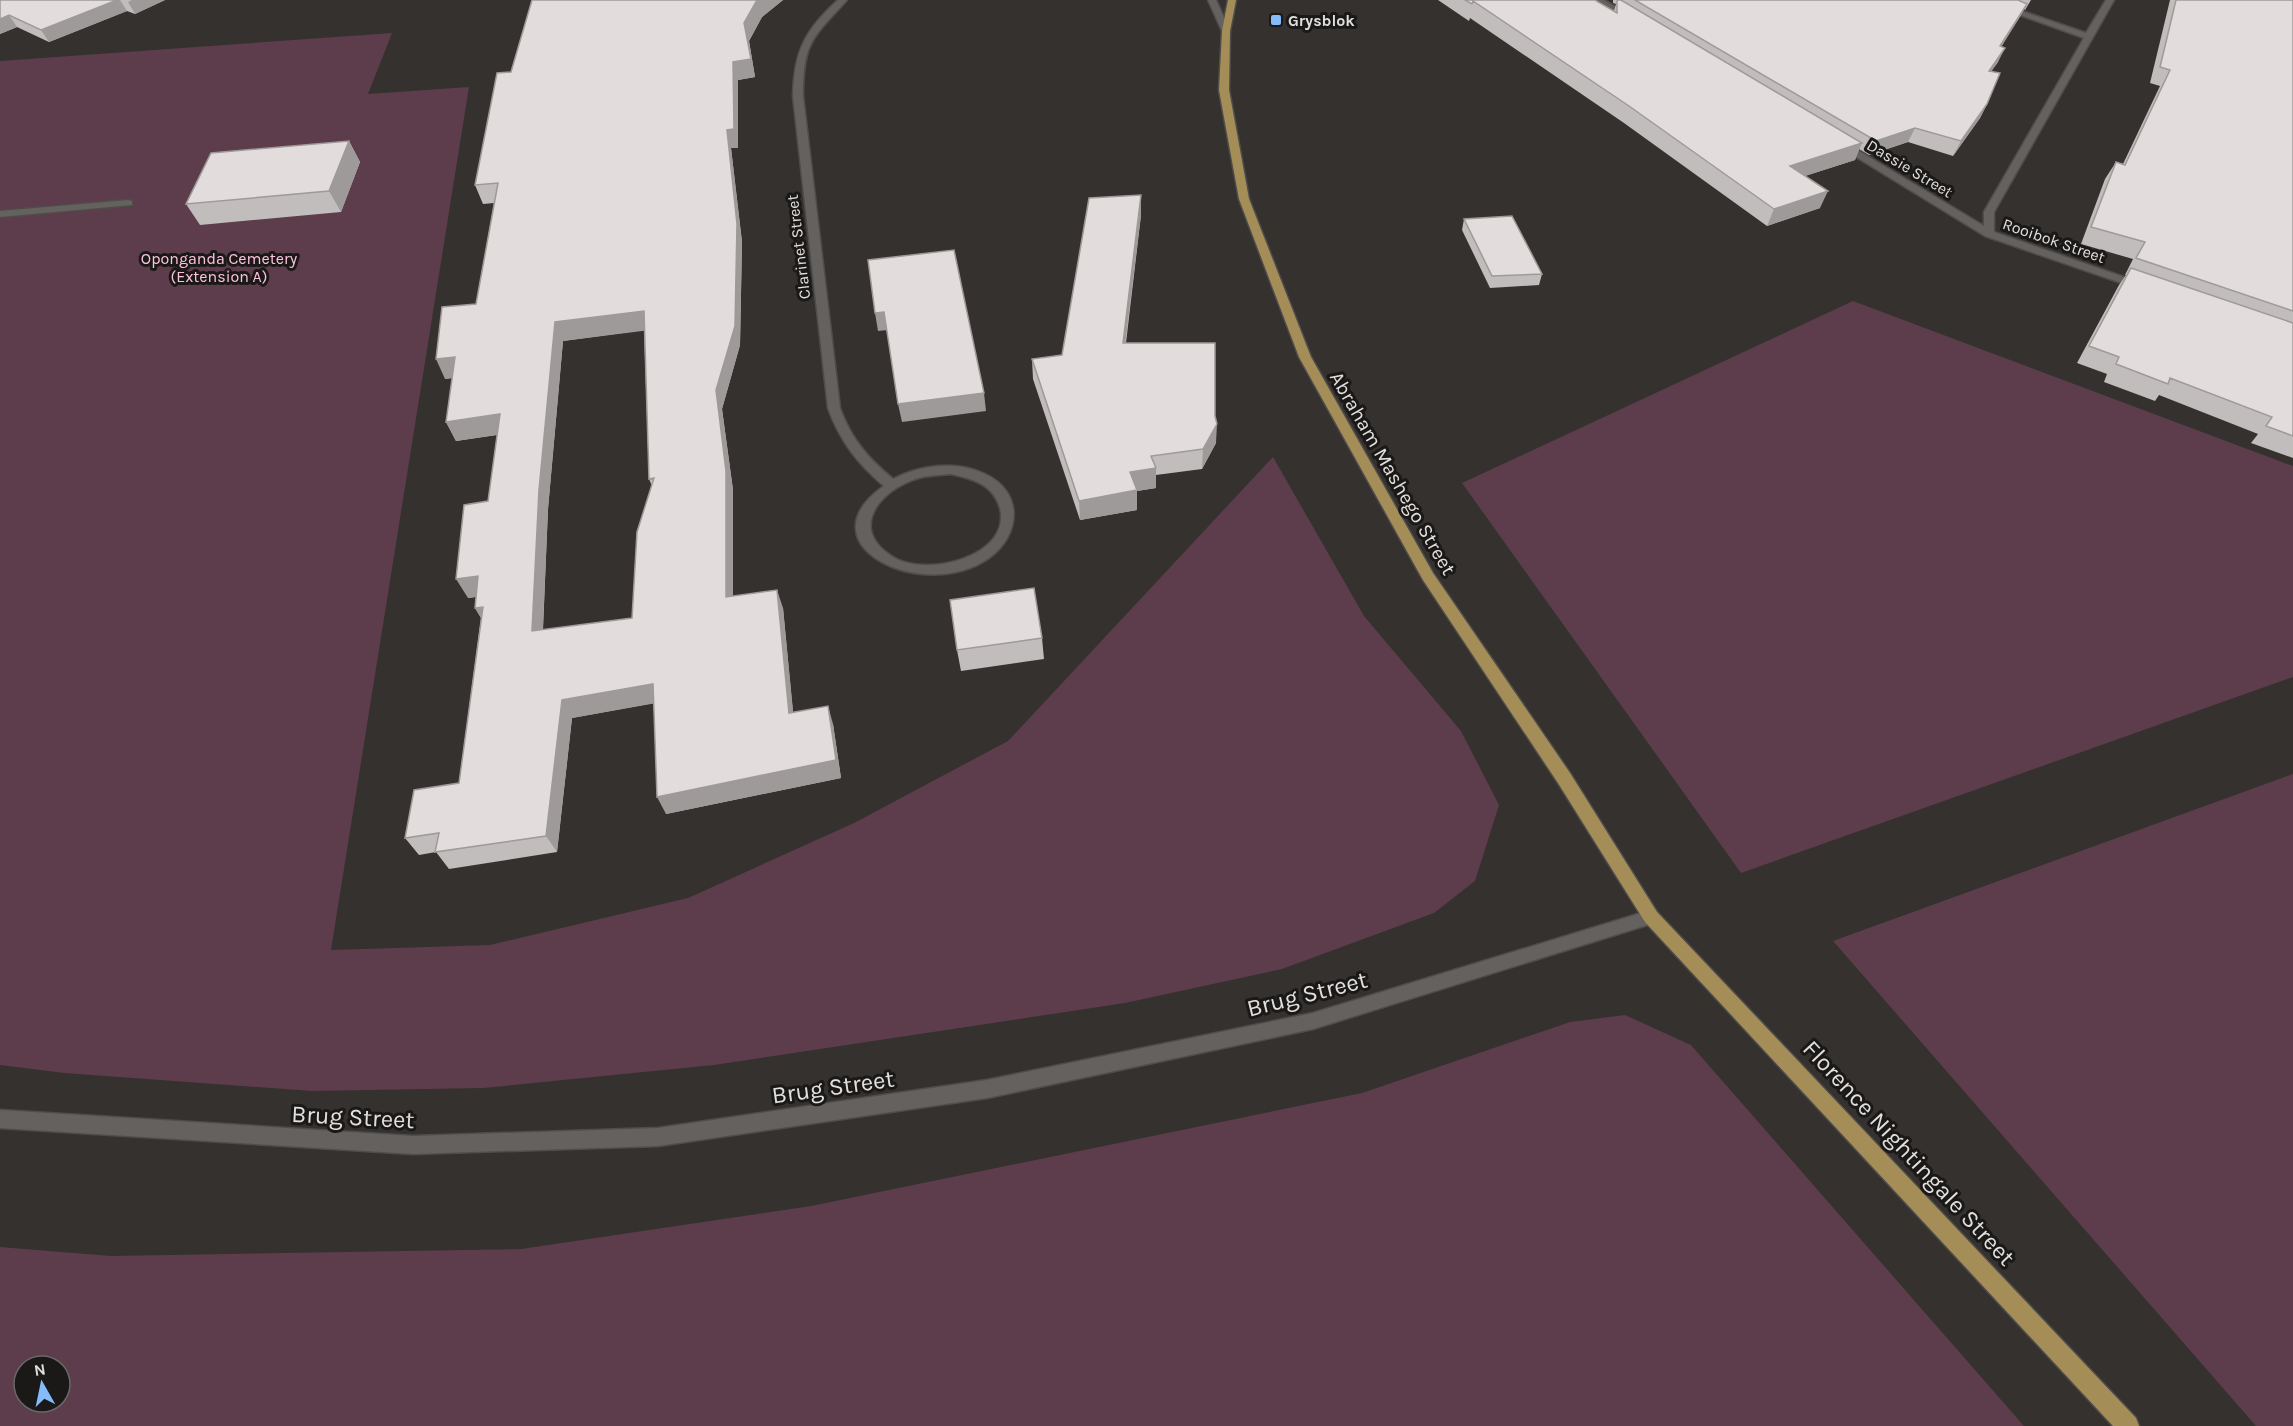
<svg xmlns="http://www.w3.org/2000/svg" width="2293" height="1426" font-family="Karla,sans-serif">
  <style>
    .green { fill: #5d3c4b; fill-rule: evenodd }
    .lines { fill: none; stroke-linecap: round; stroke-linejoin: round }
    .minor-casing { stroke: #4f4d4b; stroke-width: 3 }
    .major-casing { stroke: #4f4d4b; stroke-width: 3 }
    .minor { fill: #65615f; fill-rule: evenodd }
    .major { fill: #a58d57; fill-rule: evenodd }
    .wall { fill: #c2bdbd; fill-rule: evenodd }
    .shaded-wall { fill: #9e9a9a }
    .building { fill: #e2dcdc; stroke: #9e9a9a; stroke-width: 1.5; fill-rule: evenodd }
    .poi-dot { fill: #85bbfb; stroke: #1a1918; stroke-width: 2 }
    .labels { text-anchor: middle; stroke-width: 6; stroke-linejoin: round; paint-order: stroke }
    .far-poi-label { font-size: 16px; font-weight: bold; fill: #e2e0de; stroke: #1a1918; text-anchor: start }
    .far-street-label { font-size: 16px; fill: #e2e0de; stroke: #1a1918 }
    .far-park-label { font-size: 16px; fill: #ffc2dd; stroke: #1a1918 }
    .street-label { font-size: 20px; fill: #e2e0de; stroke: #1a1918 }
    .near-street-label { font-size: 24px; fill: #e2e0de; stroke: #1a1918 }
  </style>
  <rect width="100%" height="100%" fill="#34312f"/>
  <path class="green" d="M392,33L368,94L469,87L331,950L490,945L688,898L854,823L1008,741L1273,457L1364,616L1461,731L1499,805L1475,881L1434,913L1282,969L1125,1003L714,1065L484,1088L312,1091L64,1073L0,1065V61Z
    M1853,301L2293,466V677L1741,873L1462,483Z
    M2293,774V1426H2256L1833,941Z
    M1625,1015L1691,1045L2024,1426H0V1247L111,1256L521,1249L811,1206L1362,1093L1570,1022ZM24,1366H60V1402H24Z"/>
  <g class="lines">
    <defs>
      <path id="minor" d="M838,0H847C813,38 803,41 803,96L840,408C851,439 868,458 893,479C920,465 956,460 985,474C1024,492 1021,535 989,558C924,604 800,545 884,486C857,463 840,441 828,408L793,96C794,51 805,30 838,0ZM951,474C973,479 993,484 1000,508C1012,557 926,578 893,557C847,529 880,489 919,478C929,475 941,475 951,474Z
        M1208,0H1216L1230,31L1229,33L1222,31Z
        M1594,0H1604L1636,19L1629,21Z
        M1978,0H1990L2086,33L2106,0H2114L1994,212V232L2147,285V289H2139L1985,236L1835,144L1844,142L1984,226V212L2084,38Z
        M128,200L132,201V205L0,217V211Z
        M1651,910L1657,912L1659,917L1657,922L1313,1029L987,1098L658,1146L413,1154L0,1128V1110L413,1136L658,1128L987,1080L1313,1013Z"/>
      <path id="major" d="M1228,0H1236L1230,31L1229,90L1249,199L1311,357L1433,573L1570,773L1657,912L2136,1418L2139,1426H2113L1645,922L1558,783L1423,580L1299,357L1239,199L1219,90L1222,31Z"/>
    </defs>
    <use href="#minor" class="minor-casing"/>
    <use href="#major" class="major-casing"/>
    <use href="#minor" class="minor"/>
    <use href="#major" class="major"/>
  </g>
  <path class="wall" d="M0,0H165L135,14L127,11L49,42L17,27L0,34Z
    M532,0H783L762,17L749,41L755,77L738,80V148H731L742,242L740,345L722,409L733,490V596L783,608L793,713L833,724L841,778L666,814L654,703L572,718L557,852L449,869L436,852L419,855L405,838L459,783L481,618L475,608L476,597L468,598L488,501L497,435L456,441L446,422L452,378L445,379L476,304L494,203L483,204L475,185L511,72ZM644,330L649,479L652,486L632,618L543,630L548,509L563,341Z
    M1438,0H1595L1614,11L1616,4L1613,3V0H2031L2025,10L2024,9L2001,47L1998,62L1991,71L1987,104L1980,118L1953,156L1908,142L1869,155L1859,149L1855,160L1805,176L1820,208L1767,226L1624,123L1470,18L1469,21Z
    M2170,0H2293V458L2251,443L2258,434L2159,395L2155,401L2104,382L2107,374L2077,363L2119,285L2126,275H2125L2133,259L2081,244L2105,179L2116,162L2123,164L2160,86L2150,83Z
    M349,141L360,162L341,212L200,225L186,204Z
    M1141,215L1126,343L1215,416L1216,443L1202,469L1156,475V488L1137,491V510L1080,520L1033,379L1032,359L1062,355Z
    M1464,219L1542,274L1539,285L1490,288L1462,230Z
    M1042,638L1044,659L961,671L957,650Z"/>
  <path class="shaded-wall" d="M117,0H120L127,11L49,42L41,30Z
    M132,0H165L135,14L128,2Z
    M757,0H783L762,17L749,41L755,77L738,80V148H731L742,242L740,345L722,409L733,490V615L726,597L716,390L727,130L733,62L744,23Z
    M2027,4L2020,17L1993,60L2000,46Z
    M9,15L17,27L0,34V19Z
    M2005,48L1998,62L1982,85L1989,71Z
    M1987,104L1980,118L1953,156L1961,141Z
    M1915,128L1908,142L1869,155L1876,141Z
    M349,141L360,162L341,212L329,191Z
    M1862,143L1855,160L1783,183L1790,166Z
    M1828,191L1820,208L1767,226L1774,209Z
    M1141,195V215L1123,362V343Z
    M644,311L650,330L563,341L548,509L542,649L532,631L539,490L555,322Z
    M884,312L888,330L878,331L875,313Z
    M455,357L465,376L445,379L436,359Z
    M984,393L986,411L902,422L898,404Z
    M500,414L509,433L456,441L446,422Z
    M1217,424L1216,443L1202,469L1203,449Z
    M1156,468V488L1137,491V510L1080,520L1079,501L1130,472Z
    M478,576L488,595L468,598L456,579Z
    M777,590L783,608L795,731L789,713Z
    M483,607L486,626L475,608Z
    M653,684L662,702L572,718L557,852L546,836L562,700Z
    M828,706L833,724L841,778L666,814L657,797Z"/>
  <path class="building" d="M0,0H117L41,30L9,15L0,19Z
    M532,0H757L744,23L751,59L733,62L734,129L727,130L737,224L735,326L716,390L726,471V597L777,590L789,713L828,706L836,760L657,797L653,684L562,700L546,836L435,852L439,833L405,838L414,790L459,783L483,607L475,608L478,576L456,579L464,505L488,501L500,414L446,422L455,357L436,359L442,307L476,304L498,183L475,185L497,73L511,72ZM644,311L649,479L654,478L637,532L632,618L532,631L539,490L555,322Z
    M1465,0H1595L1617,13V0H1621L1862,143L1790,166L1828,191L1774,209L1629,106L1473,1L1472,4Z
    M1635,0H2018L2027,4L2000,46L2005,48L1989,71L2000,73L1987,104L1961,141L1915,128L1876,141Z
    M2176,0H2293V311L2136,258L2145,242L2091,227L2116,162L2125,165L2170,70L2160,67Z
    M349,141L329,191L186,204L211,153Z
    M1141,195L1123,343H1215V416L1217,424L1203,449L1151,456L1156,468L1130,472L1137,490L1079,501L1032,359L1062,355L1089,198Z
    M1512,216L1542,274L1492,276L1464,219Z
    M954,250L984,393L898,404L884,312L875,313L868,260Z
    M2131,268L2293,323V436L2266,426L2272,417L2170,378L2168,384L2116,364L2119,357L2089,346Z
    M1034,588L1042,638L957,650L950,600Z"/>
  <rect class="poi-dot" x="1270" y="14" width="12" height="12" rx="3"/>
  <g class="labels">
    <g class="far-poi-label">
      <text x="1288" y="26">Grysblok</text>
    </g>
    <g class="far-street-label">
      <text transform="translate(1910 168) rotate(31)" y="6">Dassie Street</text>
      <text transform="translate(2054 240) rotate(19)" y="6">Rooibok Street</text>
      <text transform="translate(798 247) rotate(-97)" y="6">Clarinet Street</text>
    </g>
    <g class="far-park-label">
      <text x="219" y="264">Oponganda Cemetery<tspan x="219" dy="18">(Extension A)</tspan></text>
    </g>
    <g class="street-label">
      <text transform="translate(1393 473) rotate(60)" y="7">Abraham Mashego Street</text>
    </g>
    <g class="near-street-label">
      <text transform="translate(1307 994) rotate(-14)" y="8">Brug Street</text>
      <text transform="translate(833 1087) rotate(-8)" y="8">Brug Street</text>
      <text transform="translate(353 1117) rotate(3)" y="8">Brug Street</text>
      <text transform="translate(1909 1153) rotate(47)" y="8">Florence Nightingale Street</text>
    </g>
  </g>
  <g transform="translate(42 1384) rotate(351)"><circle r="28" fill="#1a1918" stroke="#6a6967" stroke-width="1.5"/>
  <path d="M0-4.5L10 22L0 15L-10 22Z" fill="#85bbfb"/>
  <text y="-9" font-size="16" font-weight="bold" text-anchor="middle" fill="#e2e0de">N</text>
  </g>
</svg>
